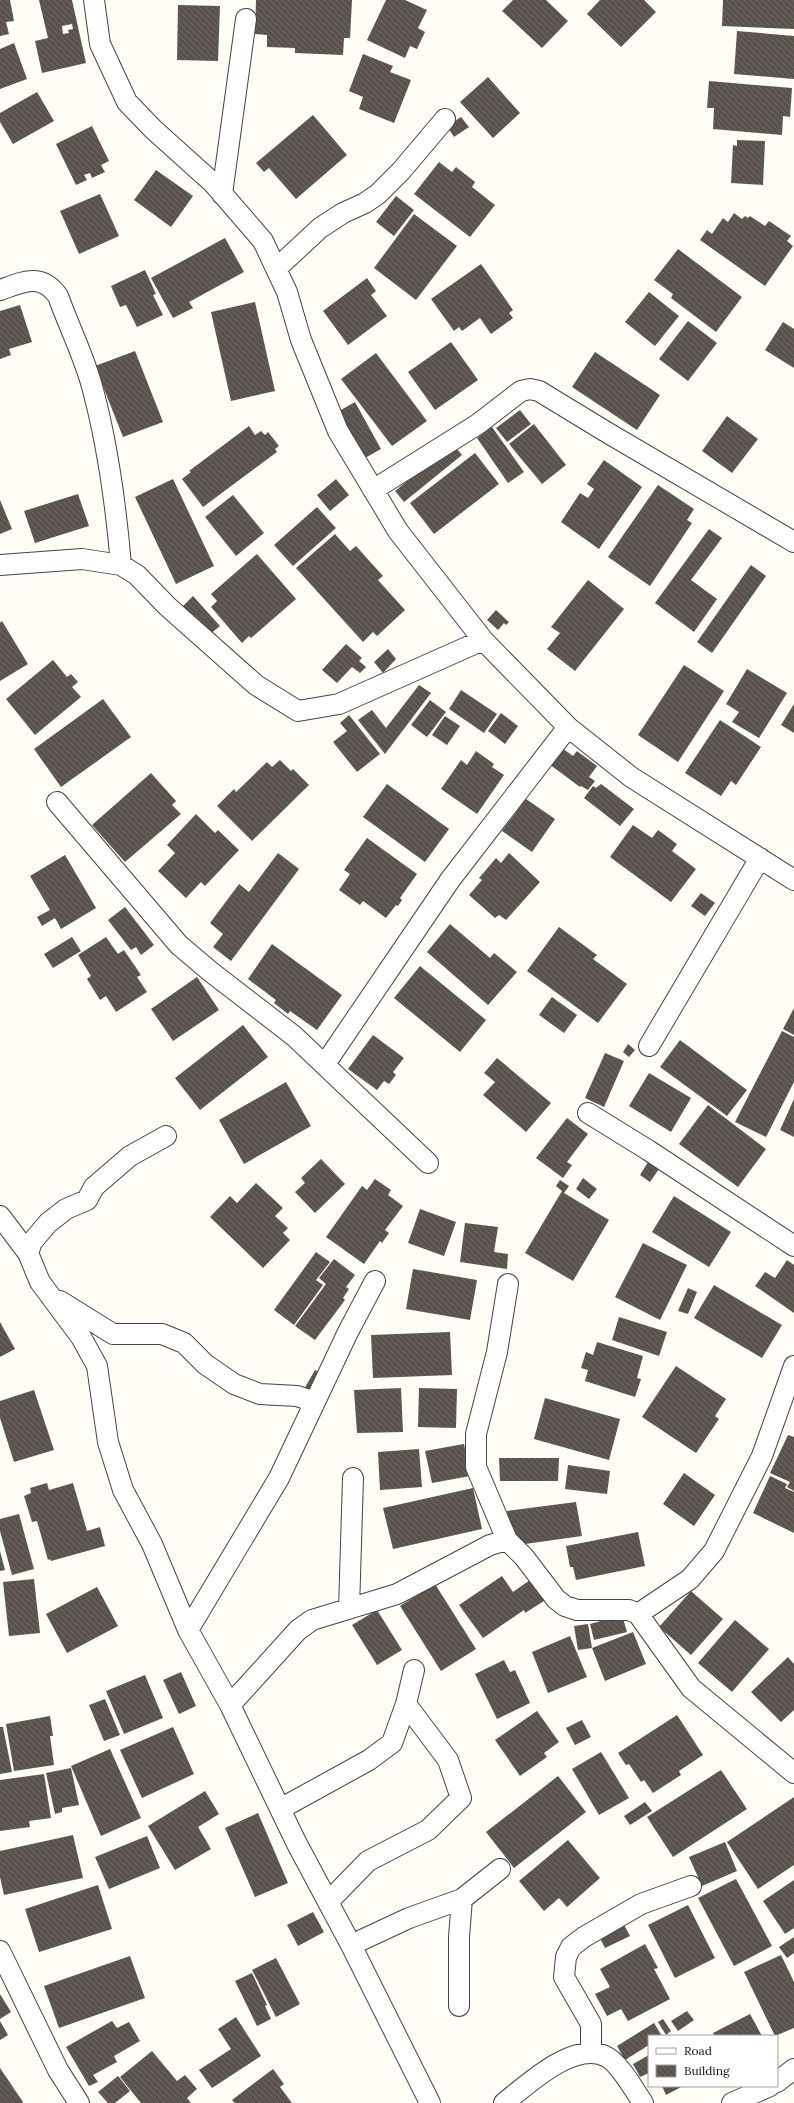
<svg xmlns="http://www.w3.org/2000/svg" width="794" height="2103" font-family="Lora,serif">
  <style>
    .building { fill: url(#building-back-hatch); fill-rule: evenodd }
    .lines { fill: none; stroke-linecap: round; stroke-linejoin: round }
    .minor-casing { stroke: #444; stroke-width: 22 }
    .minor { stroke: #fff; stroke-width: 20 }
  </style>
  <defs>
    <pattern id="building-back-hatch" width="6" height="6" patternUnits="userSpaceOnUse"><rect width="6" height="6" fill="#5a524d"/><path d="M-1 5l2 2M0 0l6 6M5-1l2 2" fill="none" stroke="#6d6662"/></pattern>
  </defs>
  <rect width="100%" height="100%" fill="#fffdf5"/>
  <path class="building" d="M0,0H10L14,21L6,22L9,34L0,36Z
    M39,0H72L86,63L42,73L35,41L48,38ZM72,24L73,29L68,30L69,33L63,34L62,26Z
    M256,0H352L350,38H344L343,55L295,53V48L267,47V35L255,34Z
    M386,0H405L427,10L418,28L425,32L417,49L410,46L405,58L367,40Z
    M513,0H546L568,21L542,48L502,11Z
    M600,0H644L656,12L621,47L587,14Z
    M723,0H794V29L722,26Z
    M178,5L220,6L218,61L177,60Z
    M737,31L794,36V79L734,74Z
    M14,43L27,79L0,89V49Z
    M363,54L393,66L390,72L411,80L394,123L359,109L363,97L349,91Z
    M488,77L520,113L493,138L460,102Z
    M709,81L792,88L790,117L783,116L782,135L713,129L714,108H707Z
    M37,92L54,121L13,144L0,122V113Z
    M313,115L347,155L296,199L269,168L264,172L256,163Z
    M461,117L469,127L454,137L447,126Z
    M92,126L109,161L101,165L105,172L92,178L90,173L84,175L87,180L76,185L56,144Z
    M737,140L765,141L763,185L731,183L733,145L737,146Z
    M439,162L452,172L456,167L475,182L472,187L495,205L470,237L414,194Z
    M156,170L193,196L171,227L134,200Z
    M100,194L119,236L79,254L60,211Z
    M396,196L414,210L394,236L376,222Z
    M734,213L742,219L745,216L748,218L750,216L765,226L769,221L791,236L787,241L793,246L765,286L700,240L707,230L712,234L723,218L728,222Z
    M414,214L457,246L416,300L374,268Z
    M225,238L244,272L189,302L193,308L173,318L151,278Z
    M678,249L742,297L716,332L671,298L673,294L654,280Z
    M481,264L513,310L509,313L513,318L491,334L480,318L462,331L459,327L454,331L431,299Z
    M145,270L156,294L153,295L163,315L137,327L126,305L120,307L111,286Z
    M367,278L376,291L371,295L387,316L348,345L323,311Z
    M649,292L679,316L655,346L625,322Z
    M255,302L275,391L231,401L211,312Z
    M20,305L32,342L9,349L11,355L0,359V311Z
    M688,321L717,343L688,381L659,359Z
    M783,322L794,329V368L765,350Z
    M451,342L478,380L435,410L408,372Z
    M135,351L163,422L123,437L95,366Z
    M595,352L660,395L637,430L572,387Z
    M376,353L427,421L392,446L341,379Z
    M355,402L381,449L365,458L339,411Z
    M520,410L531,424L507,442L496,428Z
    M727,416L758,439L732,473L702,451Z
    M534,424L566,465L542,484L509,444Z
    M249,426L255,435L261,431L265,435L268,432L279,446L275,449L277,452L203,507L182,479L191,472L189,471Z
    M492,427L524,472L508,483L477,438Z
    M453,444L462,455L404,502L395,491Z
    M475,453L499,484L434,534L410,503Z
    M604,460L642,487L599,549L561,522L580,493L588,498L594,489L587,484Z
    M173,479L214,566L176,584L135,497Z
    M336,479L349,495L330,511L317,495Z
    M658,485L694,509L687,520L692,523L650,586L608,557Z
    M78,494L89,526L35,543L24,511Z
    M233,495L264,533L236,556L205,517Z
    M0,500L12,529L0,534Z
    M317,507L336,528L293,566L274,545Z
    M709,529L722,538L691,580L717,599L694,632L655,603Z
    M335,534L350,551L356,546L383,576L378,580L405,610L377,636L373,632L363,642L296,568Z
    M257,554L296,599L251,638L249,636L242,643L211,607L217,601L211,594Z
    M751,565L766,576L712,653L697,642Z
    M588,580L624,609L575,671L547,649L560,633L551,627Z
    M193,596L220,626L209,635L183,606Z
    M496,610L509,622L506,625L504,623L498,630L487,620Z
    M2,621L28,664L0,681V623Z
    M346,644L362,658L359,661L366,667L360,673L352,667L337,683L322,670Z
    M388,649L396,659L383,673L374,662Z
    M53,660L67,677L71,674L78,682L72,687L81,697L35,735L6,699Z
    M684,665L724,691L678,762L638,735Z
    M747,669L787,693L759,738L732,722L739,712L726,704Z
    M419,685L431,693L385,754L358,720L372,710L386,728Z
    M461,690L497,714L484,733L449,709Z
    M103,699L131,737L61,787L34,749Z
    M430,700L446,712L427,737L411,725Z
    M794,704V733L781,725Z
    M501,713L518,726L505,744L488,731Z
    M349,715L380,754L357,772L333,742L347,731L340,723Z
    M445,716L460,726L447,745L432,735Z
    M720,720L761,747L736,785L731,781L721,796L685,773Z
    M558,745L573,756L577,751L597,766L589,777L595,781L588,790L581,786L580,787L545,761Z
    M476,751L494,764L492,767L504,775L477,814L441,789L461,760L467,765Z
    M280,760L291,771L293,769L309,785L252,841L217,806L234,789L236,792L267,762L272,767Z
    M151,773L176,801L172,805L181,814L125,862L92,825Z
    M387,784L449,829L425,862L363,817Z
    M601,784L634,809L620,826L584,798L593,786L596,788Z
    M526,799L555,819L532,852L502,831Z
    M196,814L215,833L218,830L239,850L205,886L201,882L186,898L158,871L175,853L167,845Z
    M633,825L652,838L658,830L677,844L672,851L696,869L671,902L610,857Z
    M367,838L417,874L400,898L402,900L398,906L396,905L386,918L363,901L360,905L339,890L350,874L344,870Z
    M278,853L299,869L231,961L213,947L223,934L210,923L239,884L249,892Z
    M509,853L540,882L506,920L499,915L495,918L469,895L482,880L479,878L496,858L501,863Z
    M65,855L96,908L61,929L55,918L42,926L37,917L50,910L30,876Z
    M701,893L715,903L705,916L691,906Z
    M125,907L154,945L141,955L136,947L131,950L108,920Z
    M450,924L490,958L494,953L517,972L488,1005L427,952Z
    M559,927L597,955L593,959L627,984L598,1023L527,971Z
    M72,937L81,951L53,968L44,954Z
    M106,937L118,954L124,950L141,975L137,977L147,992L116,1012L106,996L100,1000L87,979L91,976L78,955Z
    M272,944L342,995L317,1030L290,1011L288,1014L274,1003L276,1000L248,979Z
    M420,966L486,1020L460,1052L394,998Z
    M197,977L219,1010L173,1041L151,1009Z
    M552,997L577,1015L564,1033L539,1015Z
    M794,1008V1035L783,1029Z
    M243,1025L268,1057L200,1110L175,1078Z
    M782,1031L794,1037V1082L766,1137L735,1122Z
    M373,1035L404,1058L393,1072L396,1075L389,1084L384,1081L377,1090L348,1069Z
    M680,1040L747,1090L727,1116L660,1067Z
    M628,1044L635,1050L629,1057L623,1052Z
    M605,1053L624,1061L604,1107L585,1098Z
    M497,1058L551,1103L526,1132L483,1095L495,1082L484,1073Z
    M649,1073L691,1098L671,1132L629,1106Z
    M286,1082L311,1126L244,1164L219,1120Z
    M794,1099V1137L780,1130Z
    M708,1105L766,1149L738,1187L679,1144Z
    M567,1118L588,1134L567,1162L572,1165L563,1178L536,1158Z
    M321,1159L345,1184L315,1213L295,1192L305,1183L301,1178Z
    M648,1162L659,1169L650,1182L640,1175Z
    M583,1178L597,1189L589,1199L576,1189Z
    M375,1179L391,1190L388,1195L403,1206L385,1230L389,1233L382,1243L380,1241L364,1264L326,1237L362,1186L367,1190Z
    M560,1180L569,1186L564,1193L609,1220L573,1281L525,1253L562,1191L556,1186Z
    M256,1183L283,1208L275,1216L288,1228L283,1233L290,1240L263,1268L210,1217L230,1196L237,1203Z
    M674,1196L731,1232L709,1267L652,1232Z
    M420,1209L456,1222L444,1256L408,1243Z
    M465,1223L498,1227L494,1252L508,1254L507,1269L460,1262Z
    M643,1243L687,1265L660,1320L615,1297Z
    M316,1252L330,1262L316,1280L323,1285L294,1325L274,1310Z
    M334,1259L355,1275L346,1287L349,1289L343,1298L345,1300L315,1340L295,1326L326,1284L319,1278Z
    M787,1260L794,1265V1313L755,1286L765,1272L775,1278Z
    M413,1269L477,1280L470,1320L406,1309Z
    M714,1285L782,1325L762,1358L694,1318Z
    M688,1288L697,1292L688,1314L678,1311Z
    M619,1317L667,1332L659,1356L612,1340Z
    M0,1322L15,1349L0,1357Z
    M450,1332L452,1375L373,1378L371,1335Z
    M597,1342L643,1356L637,1378L641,1379L635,1397L585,1381L588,1370L581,1368L586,1352L593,1355Z
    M676,1366L726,1399L715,1416L719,1419L696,1453L642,1417Z
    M315,1370L321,1373L310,1393L304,1389Z
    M401,1388L403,1432L357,1433L354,1390Z
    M419,1388L457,1389L456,1428L418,1427Z
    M34,1390L54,1450L14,1462L0,1418V1401Z
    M545,1398L620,1419L609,1460L534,1439Z
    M788,1435L794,1437V1491L787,1487L790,1482L770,1473Z
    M464,1444L470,1476L432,1483L425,1451Z
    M419,1449L422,1487L380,1490L378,1452Z
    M499,1458H559L558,1481H500Z
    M568,1465L610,1471L607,1494L565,1489Z
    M684,1473L715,1495L694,1526L663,1504Z
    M770,1476L787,1484L785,1488L794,1492V1533L753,1513Z
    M47,1483L49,1490L73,1483L87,1531L100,1527L105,1546L51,1561L50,1559L48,1560L37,1521L32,1522L24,1496L31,1493L30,1488Z
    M473,1488L482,1529L393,1549L383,1508Z
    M576,1502L582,1536L518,1545L511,1539L507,1511Z
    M19,1514L34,1569L12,1575L0,1531V1519Z
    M638,1532L645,1566L576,1580L573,1567H570L566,1546Z
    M0,1551L5,1570L0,1571Z
    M502,1576L513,1592L530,1580L544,1601L525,1613L524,1610L483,1638L459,1605Z
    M34,1579L40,1633L9,1636L3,1582Z
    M435,1584L476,1649L441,1671L400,1606Z
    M97,1587L118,1626L67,1653L46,1614Z
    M691,1591L723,1619L691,1655L659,1627Z
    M377,1610L402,1650L377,1665L352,1625Z
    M622,1615L627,1632L594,1640L590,1624Z
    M735,1620L769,1649L732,1692L698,1663Z
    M588,1624L592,1648L578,1650L574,1626Z
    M633,1632L646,1664L605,1681L592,1648Z
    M570,1636L587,1677L548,1693L532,1652Z
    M788,1657L794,1664V1710L781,1722L751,1692Z
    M504,1660L510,1672L515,1670L530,1703L497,1719L475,1674Z
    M181,1672L196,1706L179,1714L163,1680Z
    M145,1675L163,1718L124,1734L106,1691Z
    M105,1699L120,1735L104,1741L89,1705Z
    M537,1711L559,1742L544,1753L547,1757L520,1776L495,1740Z
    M677,1715L703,1755L679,1771L681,1775L653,1793L644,1780L641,1782L629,1764L626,1765L618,1753Z
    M50,1716L53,1736H50L54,1765L14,1771L6,1724Z
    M582,1720L591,1737L575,1745L566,1728Z
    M0,1727H3L12,1772L0,1774Z
    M173,1727L194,1774L142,1798L120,1750Z
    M110,1749L141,1818L101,1836L71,1766Z
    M601,1752L629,1798L599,1815L572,1769Z
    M71,1768L79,1805L62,1808V1812L55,1814L46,1773Z
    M721,1770L747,1809L673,1857L647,1817Z
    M44,1774L51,1818L29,1821L30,1827L0,1831V1780Z
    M558,1776L586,1812L514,1868L486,1832Z
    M205,1791L219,1814L198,1827L211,1849L175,1870L148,1826Z
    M794,1797V1865L758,1889L727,1842Z
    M645,1802L652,1811L630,1825L624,1816Z
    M258,1813L288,1883L255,1897L225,1828Z
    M73,1835L83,1878L4,1895L0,1877V1851Z
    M147,1836L160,1868L109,1889L95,1857Z
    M568,1840L600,1878L567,1907L559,1898L544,1911L519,1881Z
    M725,1842L737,1871L702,1886L689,1857Z
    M736,1879L772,1946L734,1966L698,1898Z
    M794,1880V1928L785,1934L763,1901Z
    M98,1885L112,1929L39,1952L25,1909Z
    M688,1905L715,1958L675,1978L648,1925Z
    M313,1912L324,1932L298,1946L287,1925Z
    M623,1923L630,1936L605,1948L599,1936Z
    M794,1937V1953L787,1958L779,1947Z
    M645,1944L658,1968L654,1969L670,1999L628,2021L621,2009L607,2016L595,1994L610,1987L600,1969Z
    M781,1955L794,1982V2028L775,2036L744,1972Z
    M130,1956L145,1998L59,2028L44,1986Z
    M276,1958L300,2004L276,2017L252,1970Z
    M252,1973L267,2005L265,2006L271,2019L257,2026L235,1981Z
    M0,1994L11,2012L0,2019Z
    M687,2011L694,2020L678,2031L671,2021Z
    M750,2014L762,2036H714L713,2033Z
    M236,2017L261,2056L212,2088L199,2070L231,2049L218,2029Z
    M663,2019L671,2031L666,2035L658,2022Z
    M0,2021L8,2035L0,2040Z
    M112,2021L117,2028L129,2022L140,2041L114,2056L117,2062L93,2075L98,2082L89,2086L66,2047Z
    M654,2023L662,2036H649V2045L625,2060L617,2046Z
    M152,2051L177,2081L185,2075L197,2089L187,2098L191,2103H141L120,2077Z
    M649,2055V2073L640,2077L633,2064Z
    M0,2068L23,2102L22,2103H0Z
    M273,2069L284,2084L280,2087L292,2103H235L232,2100Z
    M118,2076L130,2091L115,2103H108L98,2092Z
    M662,2086H683L666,2095Z"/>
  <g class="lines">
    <defs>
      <path id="minor" d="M94,0L100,44L127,102L153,129L213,183L263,241L287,292L301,340L338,431L398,531L483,640L568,727L631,777L794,880
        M222,194L246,19
        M277,268L320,228L343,213L365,203L378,194L401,171L445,119
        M0,290C23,282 41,272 58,296C69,327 85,358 93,390C108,447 116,506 121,565
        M373,490L478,424L521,391L530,389L539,391L608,433L794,542
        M0,565L82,559L121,565L137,575L167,606L256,685L298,711L339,704L483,640
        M57,802L179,945L211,972L294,1036L428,1163
        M649,1046L760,858
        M325,1064L450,880L568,727
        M588,1113L648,1150L794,1246
        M0,1216L28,1253L40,1282L81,1337L97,1366L108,1442L123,1490L152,1544L188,1630L230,1705L296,1842L351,1945L430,2103
        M28,1253L32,1242L48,1223L66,1209L87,1200L94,1187L130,1156L166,1136
        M508,1284L497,1352L476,1434V1467L507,1540L524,1557L556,1599L565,1606L577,1610H629L638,1614L691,1688L794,1773
        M60,1301L113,1334H162L184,1343L205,1364L234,1384L260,1394L297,1396L315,1402
        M349,1609L353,1478
        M638,1614L690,1579L714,1551L762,1456L794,1366
        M188,1630L279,1478L348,1332L375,1281
        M230,1705L298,1630L312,1620L397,1594L490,1545L507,1540
        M280,1809L369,1760L392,1743L406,1704L414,1670
        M328,1902L368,1861L428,1830L461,1798L448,1760L406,1704
        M351,1945L409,1918L462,1899L500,1869
        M0,1951L58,2070L79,2103
        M459,2006V1937L462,1899
        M591,2053V2024L564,1977L566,1957L571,1947L584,1937L641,1904L691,1886
        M777,2082L794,2069
        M504,2103C527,2085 573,2041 605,2056C618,2061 635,2091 643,2103
        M732,2103L770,2086"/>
    </defs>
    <use href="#minor" class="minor-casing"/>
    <use href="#minor" class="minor"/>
  </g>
  <rect x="648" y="2035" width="130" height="52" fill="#ffffff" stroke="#a0a0a0"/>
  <rect x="656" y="2048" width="20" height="6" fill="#ffffff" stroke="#a0a0a0"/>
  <text x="684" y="2055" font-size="12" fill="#111111">Road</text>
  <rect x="656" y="2065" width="20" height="12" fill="url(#building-back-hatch)" stroke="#a0a0a0"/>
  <text x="684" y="2075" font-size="12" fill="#111111">Building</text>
</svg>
